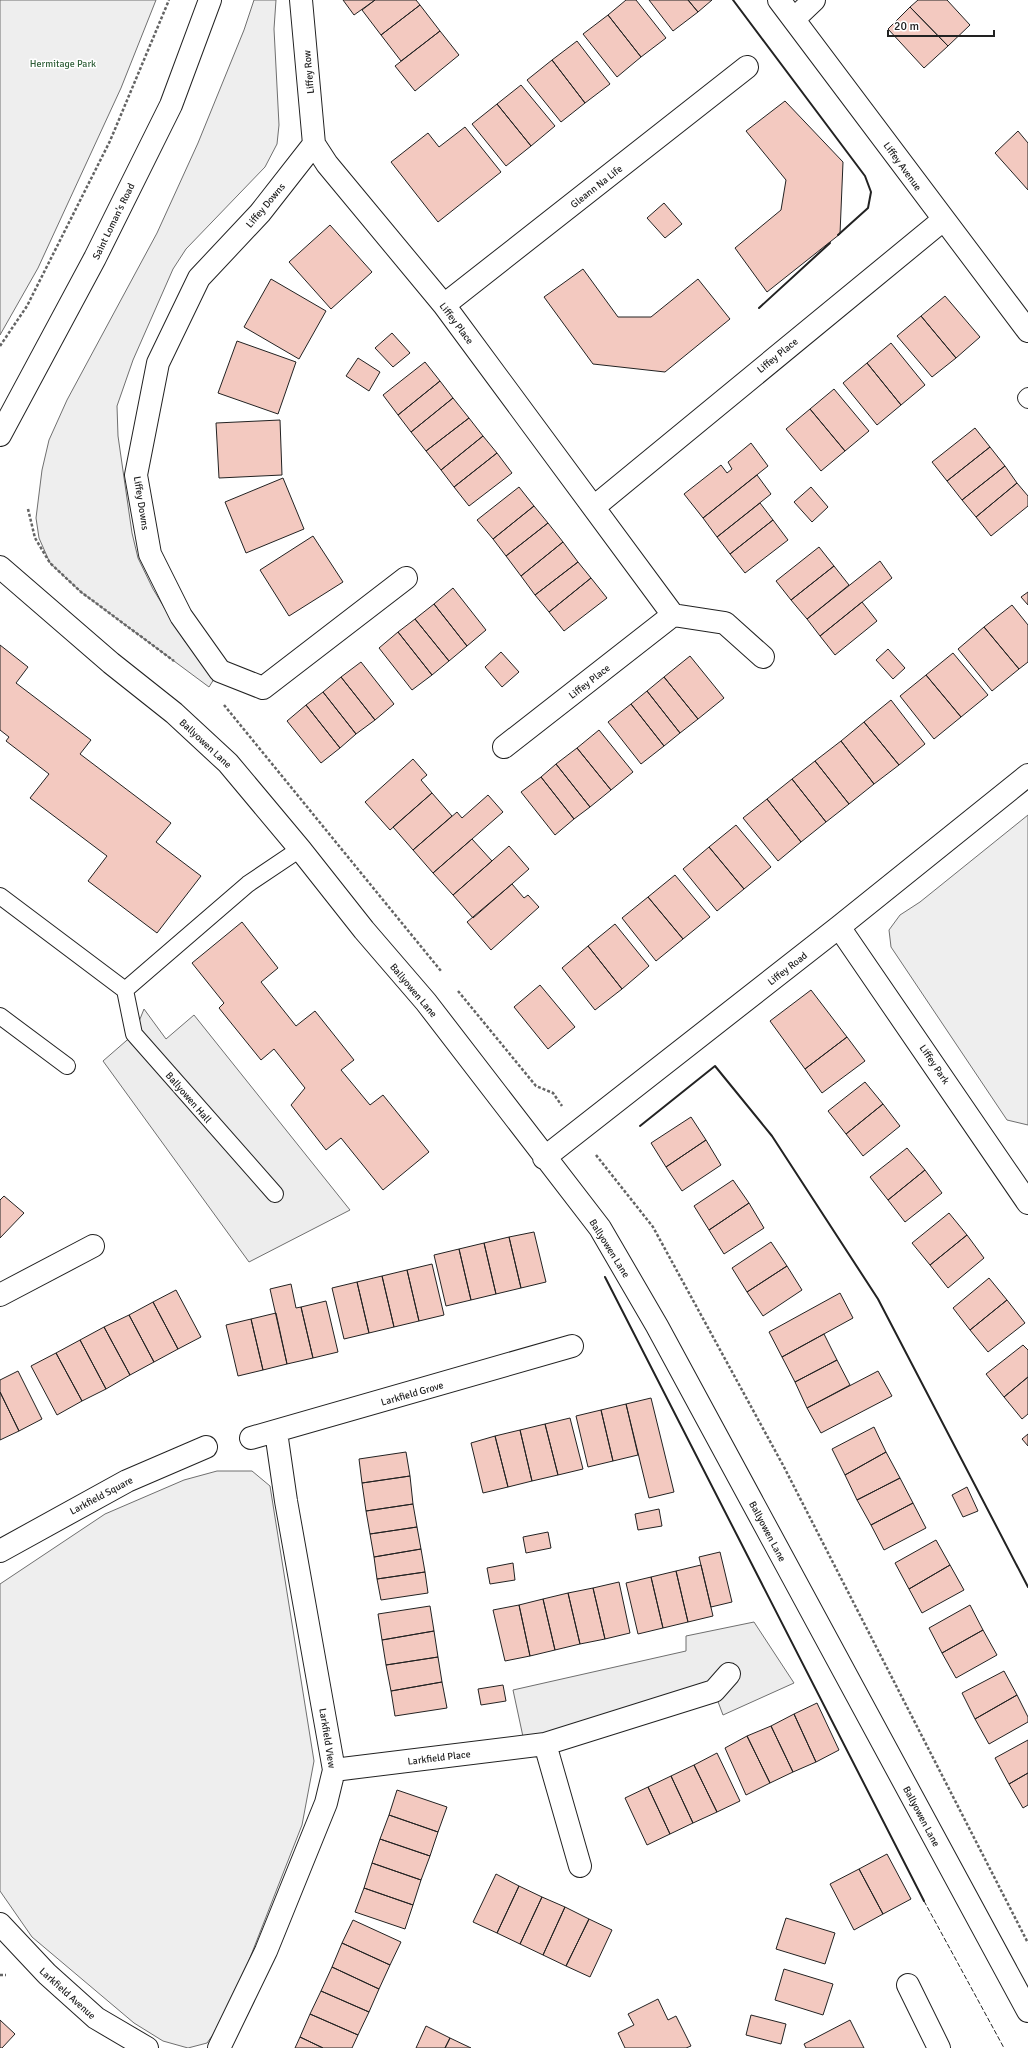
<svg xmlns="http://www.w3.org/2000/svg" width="1028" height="2048" font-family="Signika,sans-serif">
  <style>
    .green { fill: #eee; stroke: #6f6f6f }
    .parking { fill: #ededed; stroke: #6f6f6f }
    .building { fill: #f3c9c0; stroke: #222 }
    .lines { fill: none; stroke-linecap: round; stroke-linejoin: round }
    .lane-casing { stroke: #222; stroke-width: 18 }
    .street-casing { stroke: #222; stroke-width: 24 }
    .secondary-casing { stroke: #222; stroke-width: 24 }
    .path { stroke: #646464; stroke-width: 2.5; stroke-dasharray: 3 2; stroke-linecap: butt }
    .lane { stroke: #fff; stroke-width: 16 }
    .street { stroke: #fff; stroke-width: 22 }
    .secondary { stroke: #fff; stroke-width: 22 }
    .fence { stroke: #222; stroke-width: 1; stroke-dasharray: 5 2; stroke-linecap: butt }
    .wall { stroke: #222; stroke-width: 2 }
    .labels { text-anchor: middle; stroke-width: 3; stroke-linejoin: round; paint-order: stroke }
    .park-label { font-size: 10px; fill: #2f5e38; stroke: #fff }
    .street-label { font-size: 10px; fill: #222; stroke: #fff }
  </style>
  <rect width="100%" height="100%" fill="#fff"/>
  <path class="green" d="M0,0H156L121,88L38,268L0,335Z
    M254,0H276L274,29L279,125L277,144L265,167L186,249L173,269L133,360L117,406L118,436L132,533L138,558L153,589L184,640L214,679L209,687L81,592L50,563L39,538L36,518L42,470L49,440L67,400L157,233L198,143L244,30Z
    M1028,815V1125L1007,1120L891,947L889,930L900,915L920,902Z
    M217,1471H252L270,1486L314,1761L302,1825L228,2014L207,2043L188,2048L163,2041L134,2023L32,1937L0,1891V1584L105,1514L184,1480Z"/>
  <path class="parking" d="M144,1009L166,1039L194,1015L350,1210L249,1262L103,1061L134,1034Z
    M754,1622L794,1683L723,1715L714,1691L525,1746L513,1690L686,1651V1636Z"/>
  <path class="building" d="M343,0H375L354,15Z
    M375,0H416L420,5L381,35L362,10Z
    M626,0H636L666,38L641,57L608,15Z
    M649,0H688L698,12L673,31Z
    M688,0H712L698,12Z
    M918,0H947L970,25L948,46L910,7Z
    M420,5L440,31L401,61L381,35Z
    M910,7L948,46L924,68L888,29Z
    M608,15L641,57L617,77L583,34Z
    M440,31L459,55L415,91L395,66Z
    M577,41L610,84L585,103L552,60Z
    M552,60L585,103L561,122L527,80Z
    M521,85L555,126L531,146L497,104Z
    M785,101L843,162L840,234L767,292L735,248L781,210L786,180L746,131Z
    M497,104L531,146L506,166L472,124Z
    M465,127L501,172L438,222L391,162L428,133L439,147Z
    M1018,131L1028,143V190L995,153Z
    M664,203L682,224L665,238L647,218Z
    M330,225L372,272L331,309L289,262Z
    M583,269L618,317H651L698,279L730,319L665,372L593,364L544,297Z
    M271,279L326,311L299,359L244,327Z
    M945,296L980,337L956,358L921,316Z
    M921,316L956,358L932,377L897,336Z
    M392,333L410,353L393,367L375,348Z
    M237,341L296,362L278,414L218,393Z
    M891,343L925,385L901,405L867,363Z
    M358,358L380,372L369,391L346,376Z
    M425,362L440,381L398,415L383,395Z
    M867,363L901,405L877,425L843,383Z
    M440,381L453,398L411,432L398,415Z
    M834,389L869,431L845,451L810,409Z
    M453,398L469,418L426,451L411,432Z
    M810,409L845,451L821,471L786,429Z
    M469,418L483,436L441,470L426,451Z
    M280,420L282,475L219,478L216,423Z
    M975,428L990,447L947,481L932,462Z
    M483,436L497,453L454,487L441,470Z
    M751,443L768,466L703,518L684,494L721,465L727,473L732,469L728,462Z
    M990,447L1005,466L962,500L947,481Z
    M497,453L512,473L469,506L454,487Z
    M1005,466L1017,483L976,517L962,500Z
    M757,475L771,494L717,537L703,518Z
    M283,478L304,529L246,553L225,502Z
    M1017,483L1028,496V506L991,536L976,517Z
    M519,487L534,506L493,539L477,520Z
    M811,487L828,507L812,522L794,502Z
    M760,503L773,520L730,554L717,537Z
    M534,506L548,523L506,556L493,539Z
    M773,520L788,540L745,573L730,554Z
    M548,523L563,542L521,576L506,556Z
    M313,536L343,582L289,616L260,570Z
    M563,542L578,562L535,595L521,576Z
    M819,547L834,566L791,600L776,581Z
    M880,561L892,578L820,636L807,619Z
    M578,562L591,578L549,612L535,595Z
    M834,566L849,585L807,619L791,600Z
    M591,578L607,598L564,631L549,612Z
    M453,588L486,630L467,646L434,604Z
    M1028,592V605L1021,597Z
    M862,602L877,621L835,655L820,636Z
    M434,604L467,646L449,661L415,619Z
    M1012,605L1028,625V662L1019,669L984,627Z
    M415,619L449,661L432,675L398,632Z
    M984,627L1019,669L992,691L958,649Z
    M398,632L432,675L412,690L379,648Z
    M0,645L28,667L16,683L91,740L80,754L171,823L156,842L201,876L157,933L88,881L107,856L30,798L49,774L6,741L9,737L0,730Z
    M888,649L905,668L893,679L876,660Z
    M501,652L519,672L502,687L485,667Z
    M953,653L988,695L961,717L926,675Z
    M690,656L724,698L698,719L664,677Z
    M361,662L394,704L375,720L341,677Z
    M926,675L961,717L934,739L900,696Z
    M341,677L375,720L356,734L323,692Z
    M664,677L698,719L680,733L647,691Z
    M647,691L680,733L664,746L631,704Z
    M323,692L356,734L340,748L306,705Z
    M891,700L925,744L899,765L864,722Z
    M631,704L664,746L641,764L608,722Z
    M306,705L340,748L321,763L287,721Z
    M864,722L899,765L874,784L841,741Z
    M599,730L633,772L611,790L577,748Z
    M841,741L874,784L849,804L815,761Z
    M577,748L611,790L590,807L556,764Z
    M413,759L427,775L421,780L432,793L390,830L365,802Z
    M815,761L849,804L826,822L792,779Z
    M556,764L590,807L574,819L541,777Z
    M541,777L574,819L555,835L521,792Z
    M792,779L826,822L801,842L767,799Z
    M432,793L452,816L413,850L393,827Z
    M488,795L503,812L433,873L413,850L457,812L462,818Z
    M767,799L801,842L778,861L743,818Z
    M736,825L771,867L744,889L709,847Z
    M472,839L492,861L453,895L433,873Z
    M509,846L529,869L473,918L453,895Z
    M709,847L744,889L717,911L683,869Z
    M675,875L710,917L683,939L648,897Z
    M512,884L524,898L528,895L539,907L491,950L467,922Z
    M648,897L683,939L656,961L622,918Z
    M242,922L278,968L261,982L296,1026L315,1011L354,1060L341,1070L370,1105L383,1095L429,1152L383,1190L341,1138L326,1150L291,1105L305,1088L274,1049L261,1060L219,1008L224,1003L192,963Z
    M615,924L649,966L622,989L588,946Z
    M588,946L622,989L595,1010L562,968Z
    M540,985L575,1027L548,1049L514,1007Z
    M811,990L847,1037L805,1069L770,1021Z
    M847,1037L865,1061L822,1093L805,1069Z
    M865,1082L883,1104L846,1134L828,1111Z
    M883,1104L900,1126L863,1156L846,1134Z
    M691,1117L706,1140L666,1167L651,1143Z
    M706,1140L721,1165L682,1191L666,1167Z
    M907,1148L925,1170L888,1200L870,1177Z
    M925,1170L942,1193L905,1222L888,1200Z
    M733,1180L749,1203L709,1230L694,1206Z
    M4,1196L24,1213L0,1238V1200Z
    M749,1203L764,1228L724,1254L709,1230Z
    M949,1213L967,1235L930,1265L912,1243Z
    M534,1232L546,1282L521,1288L509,1237Z
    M967,1235L984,1258L948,1288L930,1265Z
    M509,1237L521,1288L496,1294L484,1243Z
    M771,1242L787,1266L747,1292L732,1268Z
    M484,1243L496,1294L471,1300L459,1249Z
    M459,1249L471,1300L446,1306L434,1255Z
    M432,1264L444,1315L419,1321L407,1270Z
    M787,1266L802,1290L763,1316L747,1292Z
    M407,1270L419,1321L394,1327L382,1276Z
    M382,1276L394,1327L369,1333L357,1282Z
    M989,1278L1007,1300L970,1330L953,1308Z
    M357,1282L369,1333L344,1339L332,1288Z
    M291,1284L296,1308L301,1307L313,1358L287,1364L270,1289Z
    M176,1290L201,1337L178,1349L153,1302Z
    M840,1293L853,1318L782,1357L769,1332Z
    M1007,1300L1025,1323L988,1352L970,1330Z
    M326,1301L338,1352L313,1358L301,1307Z
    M153,1302L178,1349L154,1362L129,1315Z
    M276,1313L287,1364L263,1370L251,1319Z
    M129,1315L154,1362L130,1375L104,1327Z
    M251,1319L263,1370L238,1376L226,1325Z
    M104,1327L130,1375L106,1389L80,1340Z
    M824,1334L837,1360L795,1382L782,1357Z
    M80,1340L106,1389L82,1401L56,1353Z
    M1023,1345L1028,1350V1377L1004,1397L986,1374Z
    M56,1353L82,1401L57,1415L31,1366Z
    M837,1360L850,1385L807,1408L795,1382Z
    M18,1371L42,1419L19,1431L0,1392V1380Z
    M878,1371L892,1396L821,1433L807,1408Z
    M1028,1377V1414L1022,1419L1004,1397Z
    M0,1392L19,1431L0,1440Z
    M651,1398L674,1492L649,1498L626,1404Z
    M626,1404L638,1455L613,1461L601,1410Z
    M601,1410L613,1461L588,1467L576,1416Z
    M570,1418L583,1469L558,1475L545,1424Z
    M545,1424L558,1475L532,1481L520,1430Z
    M874,1427L886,1452L845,1475L832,1449Z
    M520,1430L532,1481L508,1487L495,1436Z
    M1028,1434V1446L1022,1439Z
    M495,1436L508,1487L483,1493L471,1443Z
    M406,1452L410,1476L362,1483L359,1459Z
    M886,1452L900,1478L857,1500L845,1475Z
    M410,1476L413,1504L366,1511L362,1483Z
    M900,1478L913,1503L871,1525L857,1500Z
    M967,1487L978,1511L963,1517L952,1495Z
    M913,1503L926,1528L884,1550L871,1525Z
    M413,1504L417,1527L370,1534L366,1511Z
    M659,1509L662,1526L638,1530L635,1514Z
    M417,1527L421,1549L374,1557L370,1534Z
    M548,1532L551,1548L526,1553L523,1537Z
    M936,1540L950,1565L909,1589L895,1563Z
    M421,1549L425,1572L377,1579L374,1557Z
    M720,1552L732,1602L711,1607L699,1557Z
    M513,1563L515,1580L490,1584L487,1568Z
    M701,1565L713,1616L688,1622L676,1571Z
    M950,1565L964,1590L922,1613L909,1589Z
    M676,1571L688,1622L663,1628L651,1577Z
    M425,1572L428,1593L381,1600L377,1579Z
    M651,1577L663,1628L638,1634L626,1583Z
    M619,1582L630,1633L605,1639L593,1588Z
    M593,1588L605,1639L580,1644L568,1593Z
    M568,1593L580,1644L555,1650L543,1599Z
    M543,1599L555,1650L530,1656L519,1605Z
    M519,1605L530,1656L505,1661L493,1610Z
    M970,1605L983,1630L942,1653L929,1628Z
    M430,1606L434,1631L382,1640L378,1614Z
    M983,1630L997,1655L956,1678L942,1653Z
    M434,1631L438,1657L386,1665L382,1640Z
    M438,1657L442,1682L391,1691L386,1665Z
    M1004,1671L1017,1695L975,1719L962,1693Z
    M442,1682L447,1708L395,1716L391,1691Z
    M503,1685L506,1701L481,1705L478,1689Z
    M1017,1695L1028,1717V1722L989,1744L975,1719Z
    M817,1703L839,1750L816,1762L794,1714Z
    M794,1714L816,1762L793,1772L771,1726Z
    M771,1726L793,1772L770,1783L747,1736Z
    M747,1736L770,1783L746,1795L725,1748Z
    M1028,1740V1773L1009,1784L995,1758Z
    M717,1753L740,1801L717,1812L694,1765Z
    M694,1765L717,1812L693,1823L671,1776Z
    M1028,1773V1805L1023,1808L1009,1784Z
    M671,1776L693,1823L670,1834L648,1787Z
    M648,1787L670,1834L647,1845L625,1798Z
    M397,1790L447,1807L438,1832L389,1815Z
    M389,1815L438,1832L430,1856L380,1839Z
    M380,1839L430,1856L421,1880L372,1863Z
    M887,1854L911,1899L883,1914L859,1869Z
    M372,1863L421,1880L413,1905L364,1888Z
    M859,1869L883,1914L854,1930L830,1884Z
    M496,1874L519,1886L497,1933L473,1922Z
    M519,1886L542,1897L520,1944L497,1933Z
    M364,1888L413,1905L405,1929L355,1912Z
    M542,1897L565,1907L543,1955L520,1944Z
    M565,1907L589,1919L566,1966L543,1955Z
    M786,1918L835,1933L825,1964L776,1949Z
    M589,1919L612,1930L590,1977L566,1966Z
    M353,1920L401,1942L390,1965L342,1943Z
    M342,1943L390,1965L379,1989L332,1967Z
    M332,1967L379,1989L369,2012L321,1991Z
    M784,1969L833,1984L823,2015L775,2000Z
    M321,1991L369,2012L358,2035L310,2014Z
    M658,1999L668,2020L676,2016L691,2046L686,2048H625L618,2033L634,2025L628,2014Z
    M310,2014L358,2035L352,2048H323L300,2037Z
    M751,2015L786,2024L781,2044L746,2035Z
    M0,2020L15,2034L2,2048H0Z
    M850,2020L864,2048H806L804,2044Z
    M426,2026L450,2038L445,2048H416Z
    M300,2037L323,2048H295Z
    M450,2038L471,2048H445Z"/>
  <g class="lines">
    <defs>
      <path id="lane" d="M1028,396L1026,398L1028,400
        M0,896L125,990L134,1034L275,1194
        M125,990L248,884L300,849
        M0,1016L67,1066"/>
      <path id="street" d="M301,0L314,144L327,164L444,305L673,615L725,623L763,657
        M779,0L1028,331
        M794,19L814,0
        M314,144L260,213L199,278L158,363L136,475L150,554L181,616L220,671L263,688L406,578
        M444,305L747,67
        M594,507L943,220
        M0,567L111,663L174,713L228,763L300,849L364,930L426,1002L600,1228L657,1326L1028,2011
        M504,747L673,615
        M839,927L1028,1203
        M544,1158L839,927L1028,775
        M0,1295L93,1246
        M251,1438L572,1346
        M0,1551L127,1481L206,1447
        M545,1744L580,1866
        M334,1770L545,1744L714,1691L729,1674
        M0,1924L47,1974L96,2018L147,2048
        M908,1985L939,2048
        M219,2048L266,1951L326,1803L334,1770L286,1501L276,1432"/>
      <path id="secondary" d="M0,435L95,258L171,105L210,0"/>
    </defs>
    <use href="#lane" class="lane-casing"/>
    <use href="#street" class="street-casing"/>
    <use href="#secondary" class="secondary-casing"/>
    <path class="path" d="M0,346L27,306L110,141L169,0
      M28,509L35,538L50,563L81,592L174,661
      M224,705L441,971
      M458,991L536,1086L553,1093L562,1106
      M596,1155L653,1227L784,1467L1028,1943
      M0,1975H6"/>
    <use href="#lane" class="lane"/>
    <use href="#street" class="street"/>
    <use href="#secondary" class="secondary"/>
    <path class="fence" d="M924,1901L1004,2048"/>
    <path class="wall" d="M733,0L865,176L871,192L868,208L838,235
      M759,308L830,243
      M640,1126L715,1066L772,1136L878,1299L1028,1587
      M605,1277L924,1901"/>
  </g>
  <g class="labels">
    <g class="park-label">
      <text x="63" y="67">Hermitage Park</text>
    </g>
    <g class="street-label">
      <text transform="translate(308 72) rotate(-95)" y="4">Liffey Row</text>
      <text transform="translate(903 166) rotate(54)" y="4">Liffey Avenue</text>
      <text transform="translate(596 186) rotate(-38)" y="4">Gleann Na Life</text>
      <text transform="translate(265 205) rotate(-50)" y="4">Liffey Downs</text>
      <text transform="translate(113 221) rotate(-64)" y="4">Saint Loman's Road</text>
      <text transform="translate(457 323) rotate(53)" y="4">Liffey Place</text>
      <text transform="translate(777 355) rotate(-39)" y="4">Liffey Place</text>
      <text transform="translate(142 503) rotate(81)" y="4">Liffey Downs</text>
      <text transform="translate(589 681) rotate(-38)" y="4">Liffey Place</text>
      <text transform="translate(206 743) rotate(43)" y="4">Ballyowen Lane</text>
      <text transform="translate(787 968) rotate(-38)" y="4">Liffey Road</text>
      <text transform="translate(414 990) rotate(50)" y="4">Ballyowen Lane</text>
      <text transform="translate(935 1064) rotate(56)" y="4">Liffey Park</text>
      <text transform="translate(189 1097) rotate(49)" y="4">Ballyowen Hall</text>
      <text transform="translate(610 1248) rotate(58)" y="4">Ballyowen Lane</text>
      <text transform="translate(412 1393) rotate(-16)" y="4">Larkfield Grove</text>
      <text transform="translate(101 1495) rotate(-28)" y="4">Larkfield Square</text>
      <text transform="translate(768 1531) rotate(62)" y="4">Ballyowen Lane</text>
      <text transform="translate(328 1738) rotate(81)" y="4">Larkfield View</text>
      <text transform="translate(439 1757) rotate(-7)" y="4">Larkfield Place</text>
      <text transform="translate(922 1816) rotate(62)" y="4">Ballyowen Lane</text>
      <text transform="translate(68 1993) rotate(42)" y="4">Larkfield Avenue</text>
    </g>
  </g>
  <path d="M888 30v6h106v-6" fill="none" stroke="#222222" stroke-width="2"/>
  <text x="894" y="30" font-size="12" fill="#222222" stroke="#ffffff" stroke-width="3" paint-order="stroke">20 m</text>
</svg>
